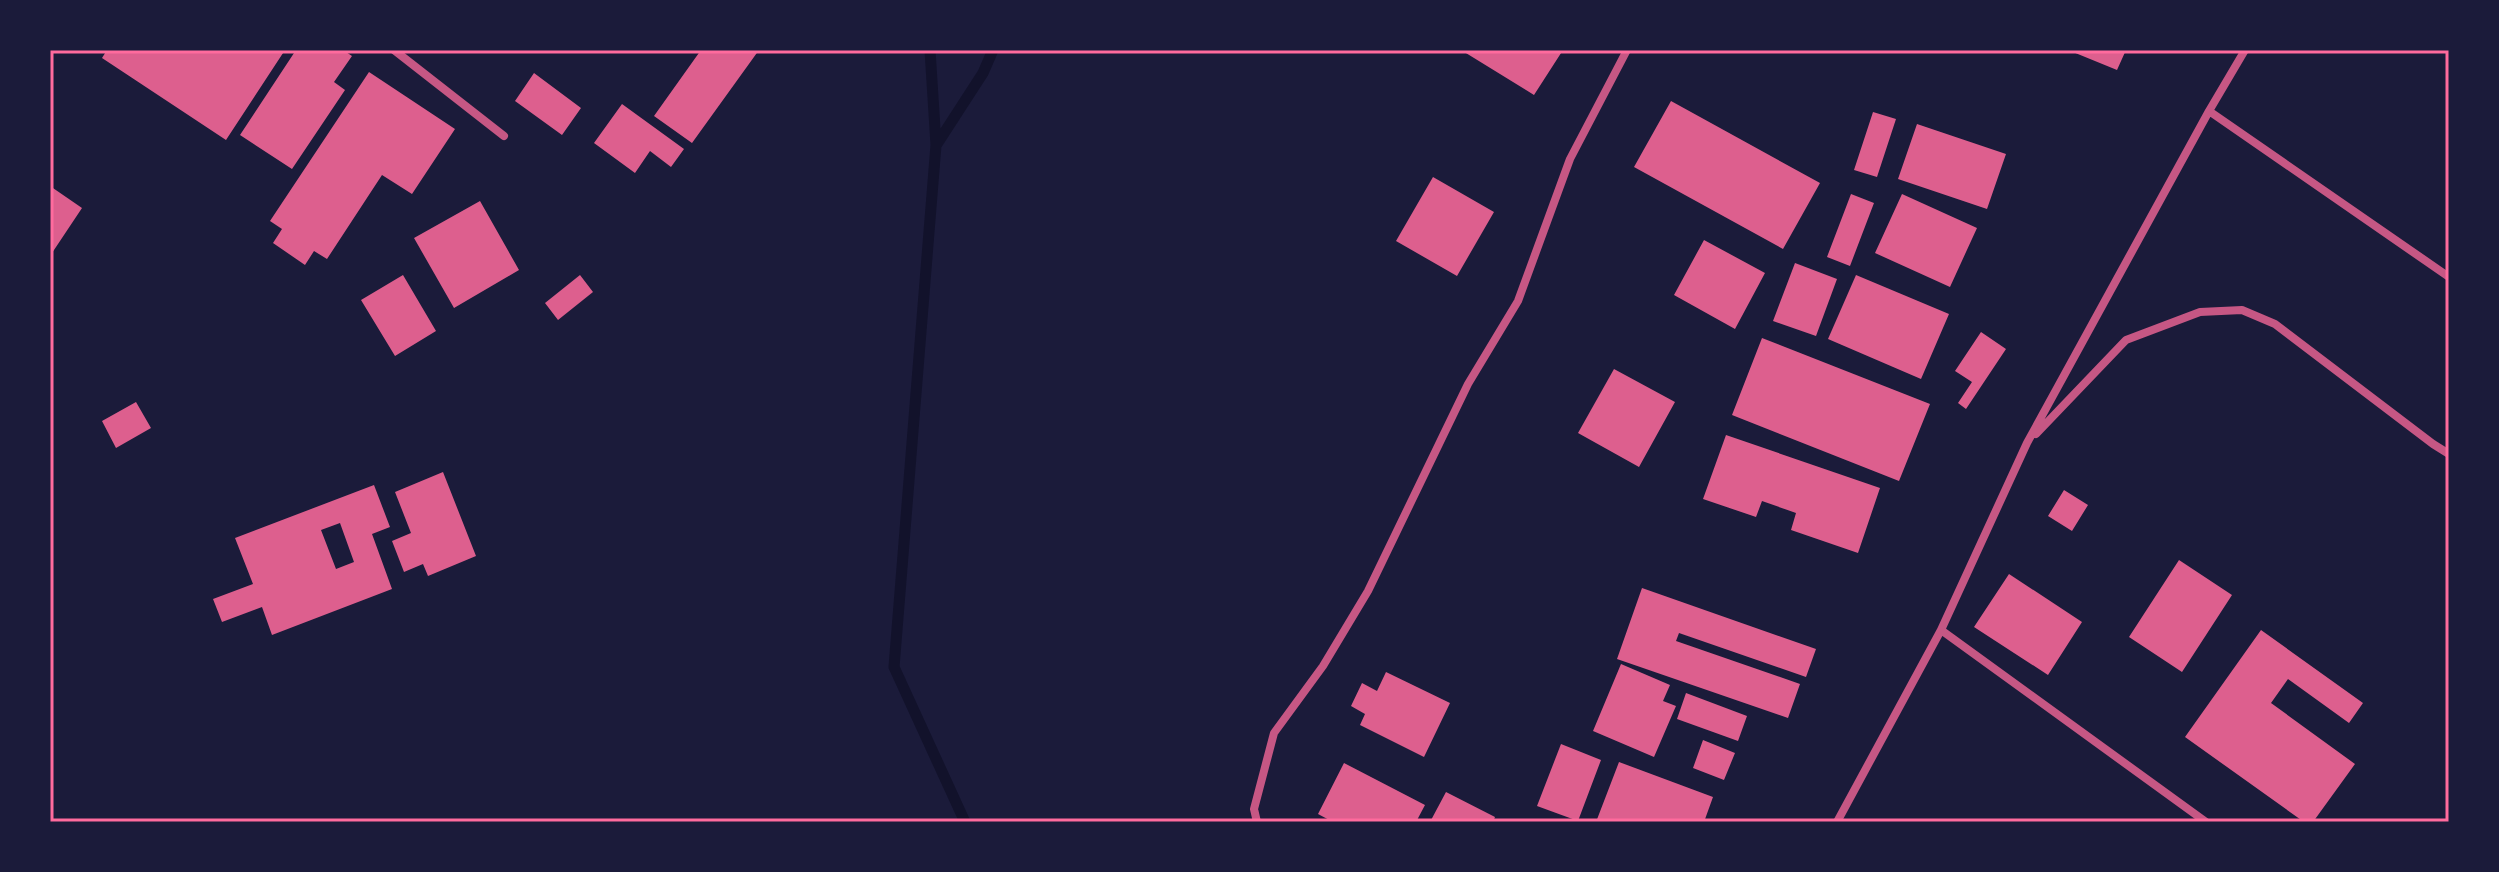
<svg xmlns="http://www.w3.org/2000/svg" width="2499" height="872" font-family="Raleway,sans-serif">
  <style>
    .lines { fill: none; stroke-linecap: round; stroke-linejoin: round }
    .stream { stroke: #12122b; stroke-width: 11 }
    .building { fill: #dd5f8e; fill-rule: evenodd }
    .minor { stroke: #c65784; stroke-width: 8 }
    .neatline { fill: none; stroke: #ff6b9d; stroke-width: 3 }
  </style>
  <rect width="100%" height="100%" fill="#1b1b3a"/>
  <g class="lines">
    <path class="stream" d="M930,50L936,145L894,667L965,822
      M937,144L983,73L993,50"/>
  </g>
  <path class="building" d="M107,50H285L226,140L102,58Z
    M296,50H343L352,56L334,82L345,90L292,169L240,135Z
    M701,50H759L692,143L654,116Z
    M1461,50H1563L1534,95Z
    M2068,50H2126L2117,70Z
    M369,72L455,129L412,194L382,175L327,259L314,251L305,265L273,243L282,229L270,221Z
    M534,73L581,108L562,135L515,101Z
    M1671,101L1820,183L1783,249L1634,167Z
    M622,104L684,149L671,167L650,151L635,173L594,143Z
    M1873,112L1896,119L1877,177L1854,170Z
    M1917,124L2006,154L1987,209L1898,179Z
    M1433,177L1494,212L1457,276L1396,241Z
    M50,186L82,208L50,256Z
    M1851,194L1874,203L1850,266L1827,257Z
    M1902,194L1977,228L1950,287L1875,253Z
    M480,201L519,270L454,308L414,238Z
    M1704,240L1765,273L1735,329L1674,295Z
    M1795,263L1837,279L1816,336L1773,321Z
    M403,275L436,331L395,356L361,300Z
    M580,275L593,292L558,320L545,303Z
    M1856,275L1949,314L1921,379L1828,339Z
    M1981,332L2006,349L1966,409L1958,403L1972,382L1955,371Z
    M1762,338L1930,404L1899,481L1732,415Z
    M1614,369L1675,402L1639,467L1578,433Z
    M136,402L151,428L116,448L102,421Z
    M1726,435L1880,488L1858,553L1791,530L1796,513L1762,501L1756,517L1703,499Z
    M443,472L476,556L428,576L423,564L404,572L392,541L411,533L395,492Z
    M374,485L390,527L372,534L392,589L272,635L262,607L222,622L213,599L253,584L235,538ZM340,523L354,562L336,569L321,530Z
    M2064,490L2088,505L2072,531L2048,516Z
    M2179,560L2232,595L2182,672L2129,637Z
    M2009,574L2082,622L2048,675L1974,627Z
    M1642,588L1816,649L1806,677L1679,633L1676,641L1800,684L1788,718L1617,659Z
    M2261,630L2363,703L2349,723L2288,679L2271,703L2355,764L2313,822H2304L2185,737Z
    M1621,664L1670,685L1663,701L1676,706L1654,757L1593,731Z
    M1386,672L1450,703L1424,757L1360,725L1365,714L1351,706L1362,683L1377,691Z
    M1686,693L1747,716L1738,741L1677,719Z
    M1703,740L1735,753L1724,780L1693,768Z
    M1561,744L1601,760L1578,821L1537,806Z
    M1619,762L1713,797L1704,822H1596Z
    M1344,763L1425,805L1416,822H1333L1318,814Z
    M1446,792L1495,817L1493,822H1430Z"/>
  <g class="lines">
    <path class="minor" d="M394,50L504,136
      M2209,111L2449,277
      M2036,434L2126,340L2200,312L2242,310L2275,324L2433,444L2449,454
      M1941,630L2206,822
      M1257,822L1254,809L1274,733L1323,666L1368,591L1468,384L1518,301L1570,159L1627,50
      M1837,822L1941,630L2027,443L2209,111L2245,50"/>
  </g>
  <rect width="2499" height="872" fill="none" stroke="#1b1b3a" stroke-width="104"/>
  <rect x="52" y="52" width="2395" height="768" class="neatline"/>
</svg>
